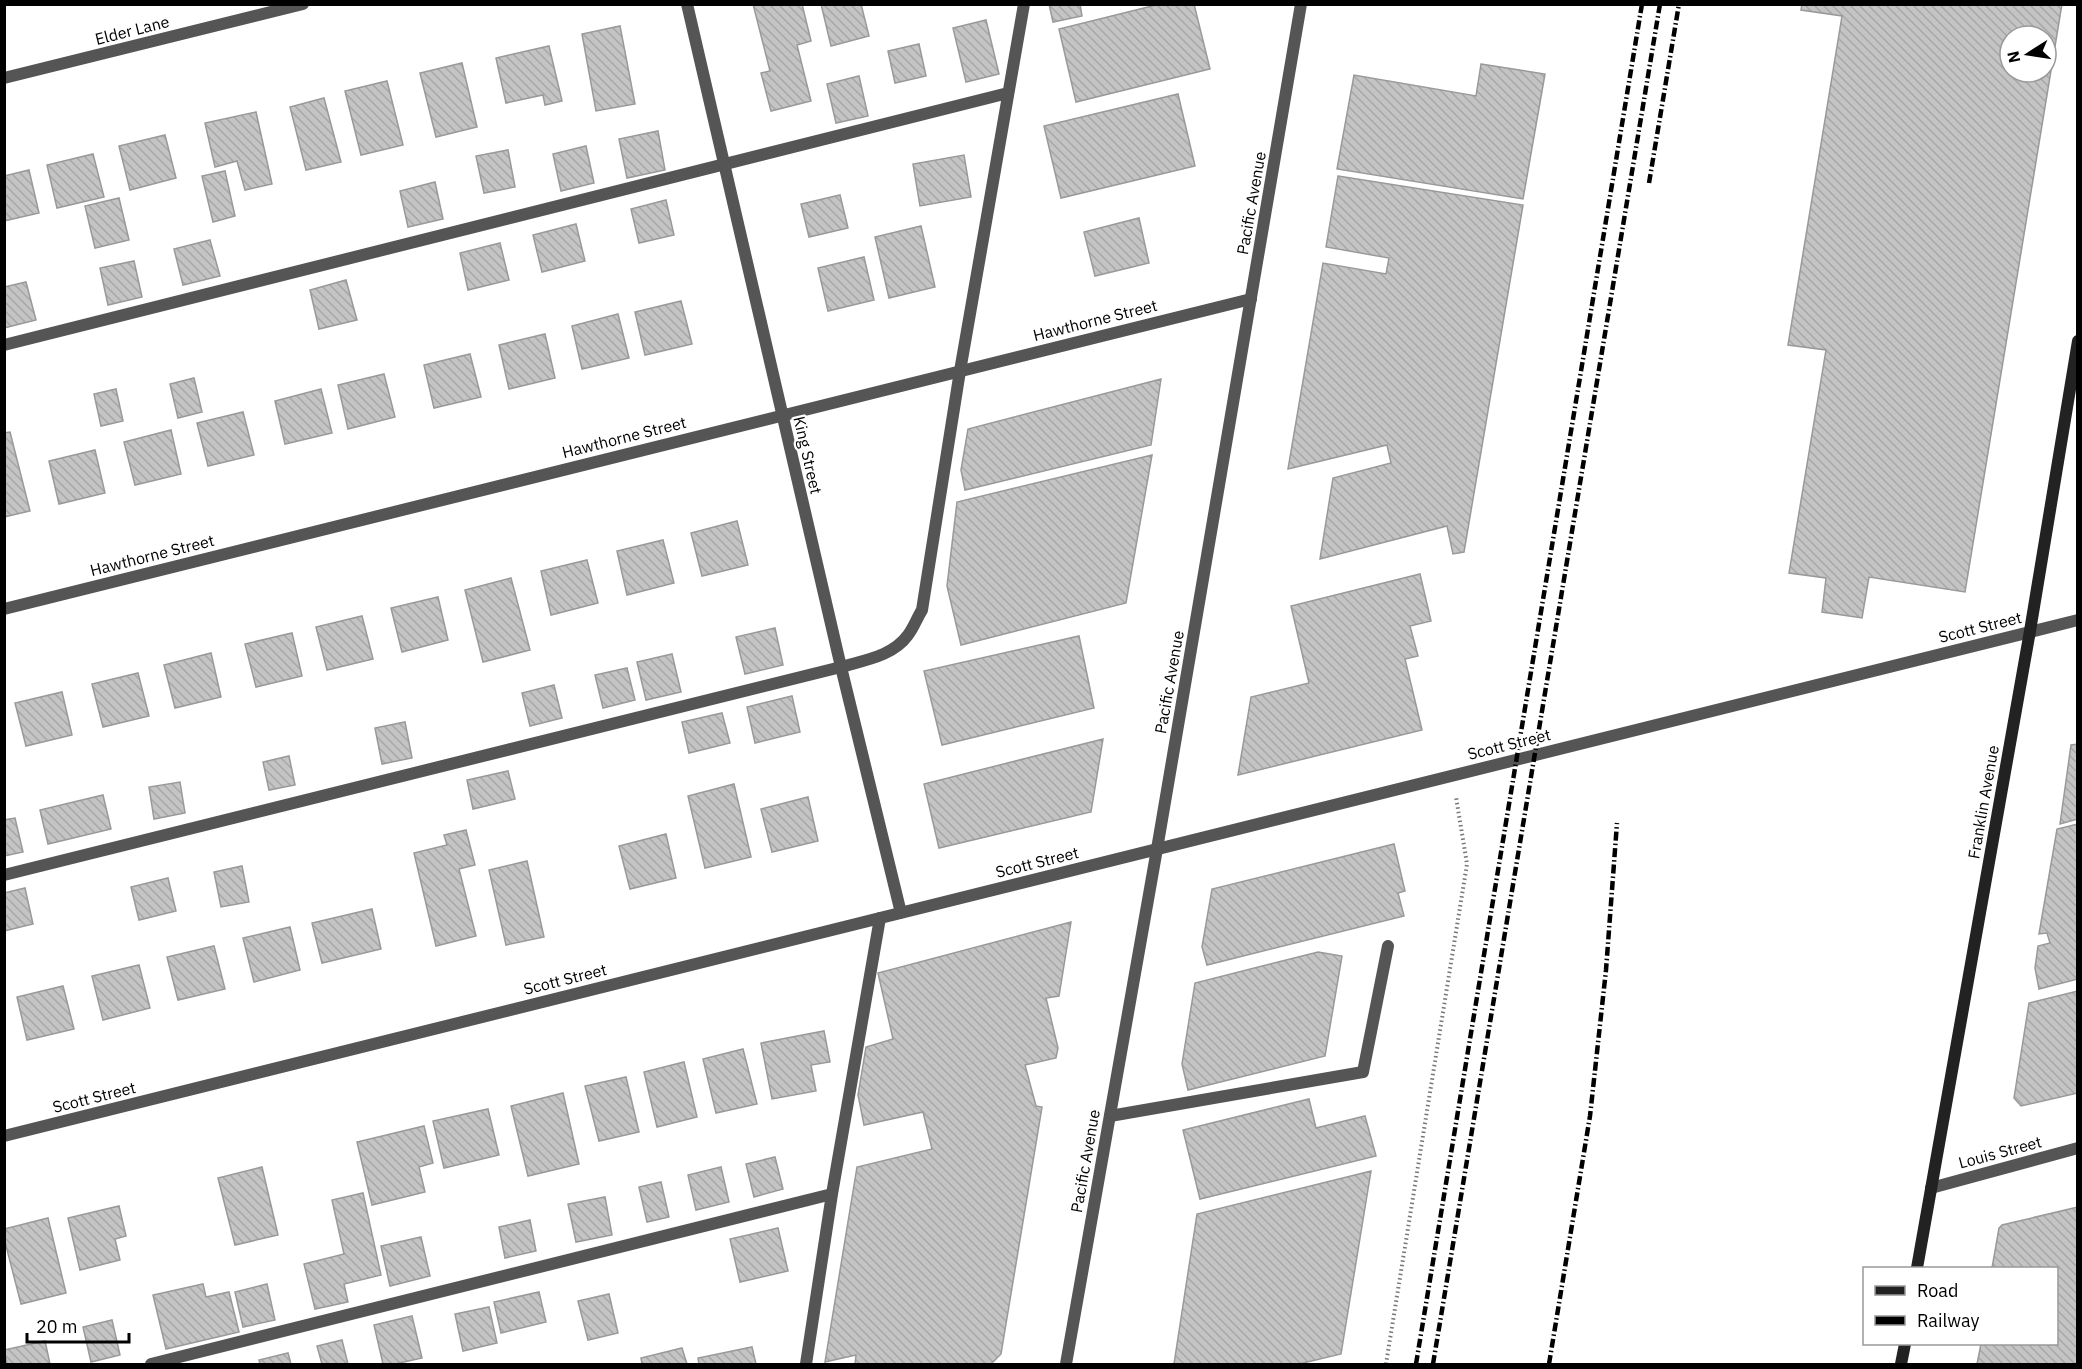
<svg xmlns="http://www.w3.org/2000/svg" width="2082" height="1369" font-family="'IBM Plex Sans',sans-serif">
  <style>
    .building { fill: url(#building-back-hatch); stroke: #999; stroke-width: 1.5; fill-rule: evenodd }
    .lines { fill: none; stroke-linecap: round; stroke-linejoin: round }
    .path { stroke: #777; stroke-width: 4; stroke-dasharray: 1.5 3; stroke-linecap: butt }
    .service { stroke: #555; stroke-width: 12 }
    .minor { stroke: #555; stroke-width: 12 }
    .tertiary { stroke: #555; stroke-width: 12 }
    .secondary { stroke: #222; stroke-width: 12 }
    .rail { stroke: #000; stroke-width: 4.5; stroke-dasharray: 9 3 1.5 3; stroke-linecap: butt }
    .labels { text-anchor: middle; stroke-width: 4.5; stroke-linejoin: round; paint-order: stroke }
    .street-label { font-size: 16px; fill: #000; stroke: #fff }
  </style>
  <defs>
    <pattern id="building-back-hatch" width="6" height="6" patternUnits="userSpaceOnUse" patternTransform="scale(1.5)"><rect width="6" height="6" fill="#c4c4c4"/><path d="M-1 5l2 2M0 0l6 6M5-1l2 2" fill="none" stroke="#a7a7a7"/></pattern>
  </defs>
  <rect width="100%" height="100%" fill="#fff"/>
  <path class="building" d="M753,4H802L811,41L797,45L811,101L771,111L761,73L770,71Z
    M821,4H861L869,36L831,46Z
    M1049,4H1080L1082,16L1053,22Z
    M1160,4H1194L1210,69L1076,102L1059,29Z
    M1802,4H2062L1965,592L1869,577L1862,618L1822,612L1826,578L1789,573L1826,350L1788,345L1842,16L1801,10ZM2010,36H2046V72H2010Z
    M986,20L999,74L966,82L953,28Z
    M620,26L635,104L596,111L582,34Z
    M919,44L926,76L895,83L888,51Z
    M549,46L562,101L545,105L543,95L506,103L496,58Z
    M462,63L477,127L436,137L420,73Z
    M1481,64L1545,74L1523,199L1337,169L1354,75L1476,96Z
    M859,76L868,116L836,123L827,84Z
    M387,81L403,145L361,155L345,91Z
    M1178,94L1195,166L1061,198L1044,126Z
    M324,98L341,162L306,170L290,107Z
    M256,112L272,184L245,190L237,161L215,167L205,123Z
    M658,131L665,170L627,178L619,139Z
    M165,135L176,178L130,190L119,146Z
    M586,146L594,183L561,191L553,154Z
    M508,150L515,187L484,193L476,156Z
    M93,154L104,197L57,208L47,165Z
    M964,155L971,197L920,206L913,164Z
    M29,170L39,213L4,221V176Z
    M225,171L235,216L213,222L202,176Z
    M1338,176L1523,205L1464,552L1453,554L1447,526L1320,559L1333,478L1391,463L1387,445L1288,469L1323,263L1386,274L1389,258L1326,247Z
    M435,182L443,219L408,227L400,191Z
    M840,195L848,228L809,237L801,204Z
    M119,198L129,240L95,248L85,206Z
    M666,200L674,235L639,243L631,209Z
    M1139,218L1149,263L1095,276L1084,232Z
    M576,224L585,261L542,272L533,235Z
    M921,226L935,287L889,298L875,237Z
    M210,240L220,276L183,285L174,249Z
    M500,243L509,280L468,290L460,253Z
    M864,257L874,300L828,311L818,268Z
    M134,261L142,297L108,305L100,268Z
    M346,280L357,320L319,329L310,290Z
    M26,282L36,320L4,328V287Z
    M681,301L692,344L645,355L635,312Z
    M618,314L629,358L582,369L572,326Z
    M545,334L555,378L509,389L499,345Z
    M470,354L481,397L434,408L424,365Z
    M384,374L395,417L348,429L338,385Z
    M194,378L202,412L178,418L170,384Z
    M1161,379L1151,445L965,490L961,470L968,429Z
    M116,389L123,421L101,426L94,394Z
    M321,389L332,433L285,444L275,401Z
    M243,412L254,455L208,466L197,423Z
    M171,430L181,474L135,485L124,442Z
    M10,432L30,511L4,517V433Z
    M95,450L105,493L59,504L49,461Z
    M1152,455L1126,603L961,645L947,586L957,502Z
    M737,521L748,565L702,576L691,533Z
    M663,540L674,583L627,595L617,551Z
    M587,560L598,603L551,615L541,571Z
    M1420,574L1431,621L1410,626L1418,656L1405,659L1422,730L1238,775L1251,697L1309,683L1291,606Z
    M511,578L530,650L483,662L465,590Z
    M438,597L448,640L402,652L391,608Z
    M362,616L373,659L327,670L316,627Z
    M775,628L783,665L745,674L736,637Z
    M292,633L302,676L256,687L245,644Z
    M1079,636L1094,708L942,745L924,671Z
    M211,653L221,697L175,708L164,665Z
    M672,654L681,692L646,700L637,662Z
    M627,668L635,700L603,708L595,675Z
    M138,673L149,716L103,727L92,684Z
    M554,685L562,718L530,726L522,693Z
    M62,692L72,735L26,746L15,703Z
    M792,696L800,732L755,743L747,707Z
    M722,713L730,743L689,753L682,722Z
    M405,722L412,758L382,764L375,728Z
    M1103,739L1091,812L939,848L924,784Z
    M2078,744V819L2060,824L2071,745Z
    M289,756L295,785L269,790L263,762Z
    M508,771L515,799L473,809L467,780Z
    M180,782L185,813L154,819L149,787Z
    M734,784L751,857L705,868L688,796Z
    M103,795L111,829L48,844L40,810Z
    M808,797L818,841L772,852L761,809Z
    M15,818L23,852L4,856V820Z
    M2078,824V979L2039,989L2035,968L2038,946L2050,943L2047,933L2039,934L2057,829Z
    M466,830L475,865L459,869L476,936L436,946L414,853L447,845L444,835Z
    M666,834L676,878L630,889L619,846Z
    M1394,844L1405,891L1398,893L1404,916L1207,965L1202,947L1212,889Z
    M527,861L544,937L506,945L489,870Z
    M242,866L249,902L221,907L214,872Z
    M168,878L176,911L139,920L131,887Z
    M25,888L33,924L4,931V893Z
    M372,909L381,949L322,963L312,923Z
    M1071,922L1059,996L1046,998L1058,1048L1056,1058L1025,1065L1036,1106L1042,1107L1001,1354L991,1364H855L856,1355L825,1362L857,1167L932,1149L923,1112L864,1125L858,1095L866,1047L893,1039L878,973Z
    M290,927L300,970L254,982L243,938Z
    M214,946L225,989L178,1000L167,957Z
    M1318,952L1342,956L1325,1056L1188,1090L1182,1064L1195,983Z
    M139,965L150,1008L103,1020L92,976Z
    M63,986L74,1029L27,1040L17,997Z
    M2078,991V1093L2021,1106L2014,1098L2029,1003Z
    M824,1031L830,1062L811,1065L816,1091L772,1099L761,1043Z
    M743,1049L757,1104L716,1113L703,1059Z
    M684,1062L697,1117L657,1127L644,1072Z
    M626,1077L639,1132L599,1141L585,1086Z
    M563,1093L579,1164L528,1176L511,1106Z
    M1309,1099L1316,1128L1365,1116L1376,1156L1200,1199L1183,1130Z
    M488,1109L499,1155L444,1168L433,1121Z
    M424,1126L433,1163L419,1167L425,1192L372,1205L357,1142Z
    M775,1157L783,1189L754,1197L746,1164Z
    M262,1167L278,1235L235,1245L218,1178Z
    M721,1167L729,1202L696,1210L688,1175Z
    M1371,1171L1341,1354L1299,1364H1174L1197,1214Z
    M661,1182L669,1217L647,1222L639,1187Z
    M363,1193L381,1275L344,1284L348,1302L315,1309L304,1264L344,1254L332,1200Z
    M605,1197L612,1235L576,1242L568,1204Z
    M119,1206L126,1236L115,1239L120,1260L80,1270L68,1218Z
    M2078,1207V1364H1977L1981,1344H2056V1268H1992L1999,1228L2002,1225Z
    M48,1218L66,1293L21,1304L4,1238V1229Z
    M530,1220L536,1251L505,1258L499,1227Z
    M778,1228L788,1271L740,1282L730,1239Z
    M421,1237L430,1276L390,1286L381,1246Z
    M203,1284L206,1297L229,1292L239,1332L166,1349L153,1295Z
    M267,1284L275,1320L243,1327L235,1292Z
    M539,1292L546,1322L501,1333L494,1302Z
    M609,1294L618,1333L588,1340L578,1301Z
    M489,1307L497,1343L463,1351L455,1314Z
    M412,1316L422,1358L395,1364H383L374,1325Z
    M112,1320L120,1355L91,1362L83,1327Z
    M342,1340L348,1364H322L317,1346Z
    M45,1341L50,1364H7L4,1350Z
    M752,1347L756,1364H699L698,1358Z
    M682,1348L687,1364H642L641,1358Z
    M288,1353L291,1364H260L259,1360Z"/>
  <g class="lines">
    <path class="path" d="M1386,1364L1467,864L1456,797"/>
    <path class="service" d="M4,345L1008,93
      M4,875L841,667C865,660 893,656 908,635C914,627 917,618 922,610L960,371L1024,4
      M1110,1116L1363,1072L1388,946
      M151,1364L832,1194
      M806,1364L832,1194L880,918"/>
    <path class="minor" d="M687,4L841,667L901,913
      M4,78L303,4
      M4,609L1251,299
      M4,1136L2078,620
      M1931,1188L2078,1148"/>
    <path class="tertiary" d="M1066,1364L1157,849L1301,4"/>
    <path class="secondary" d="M1917,1268L2030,631L2078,341
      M1901,1364L1905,1344"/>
    <path class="rail" d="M1649,183L1679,4
      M1416,1364L1642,4
      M1433,1364L1660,4
      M1549,1364L1590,1116L1606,970L1617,823"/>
  </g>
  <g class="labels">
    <g class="street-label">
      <text transform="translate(132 30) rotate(-14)" y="6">Elder Lane</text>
      <text transform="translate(1251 203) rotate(-80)" y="6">Pacific Avenue</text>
      <text transform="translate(1095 320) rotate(-14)" y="6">Hawthorne Street</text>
      <text transform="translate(624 437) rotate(-14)" y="6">Hawthorne Street</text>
      <text transform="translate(808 455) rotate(77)" y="6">King Street</text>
      <text transform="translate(152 555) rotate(-14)" y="6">Hawthorne Street</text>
      <text transform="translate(1980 627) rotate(-14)" y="6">Scott Street</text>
      <text transform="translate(1169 682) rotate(-80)" y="6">Pacific Avenue</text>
      <text transform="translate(1509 744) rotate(-14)" y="6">Scott Street</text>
      <text transform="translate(1983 802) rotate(-80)" y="6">Franklin Avenue</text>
      <text transform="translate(1037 862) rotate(-14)" y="6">Scott Street</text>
      <text transform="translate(565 979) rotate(-14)" y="6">Scott Street</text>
      <text transform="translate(94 1097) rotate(-14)" y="6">Scott Street</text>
      <text transform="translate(2000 1152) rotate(-15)" y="6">Louis Street</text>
      <text transform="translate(1085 1161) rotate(-80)" y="6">Pacific Avenue</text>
    </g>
  </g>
  <rect width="2082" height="1369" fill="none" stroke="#000000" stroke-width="12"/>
  <rect x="1863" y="1267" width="195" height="78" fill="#ffffff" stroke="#999999" stroke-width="1.5"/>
  <rect x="1875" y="1286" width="30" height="9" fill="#222222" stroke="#999999" stroke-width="1.5"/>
  <text x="1917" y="1297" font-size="18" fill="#000000">Road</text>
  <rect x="1875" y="1316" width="30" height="9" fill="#000000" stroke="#999999" stroke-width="1.5"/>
  <text x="1917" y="1327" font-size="18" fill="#000000">Railway</text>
  <g transform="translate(2028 54) rotate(258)"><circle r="28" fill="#ffffff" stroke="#999999" stroke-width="1.5"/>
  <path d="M0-4.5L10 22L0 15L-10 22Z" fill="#000000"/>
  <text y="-9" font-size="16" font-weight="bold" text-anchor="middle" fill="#000000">N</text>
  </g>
  <path d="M27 1333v9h102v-9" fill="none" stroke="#000000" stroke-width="3"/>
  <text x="36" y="1333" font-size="18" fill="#000000" stroke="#ffffff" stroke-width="4.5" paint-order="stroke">20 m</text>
</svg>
